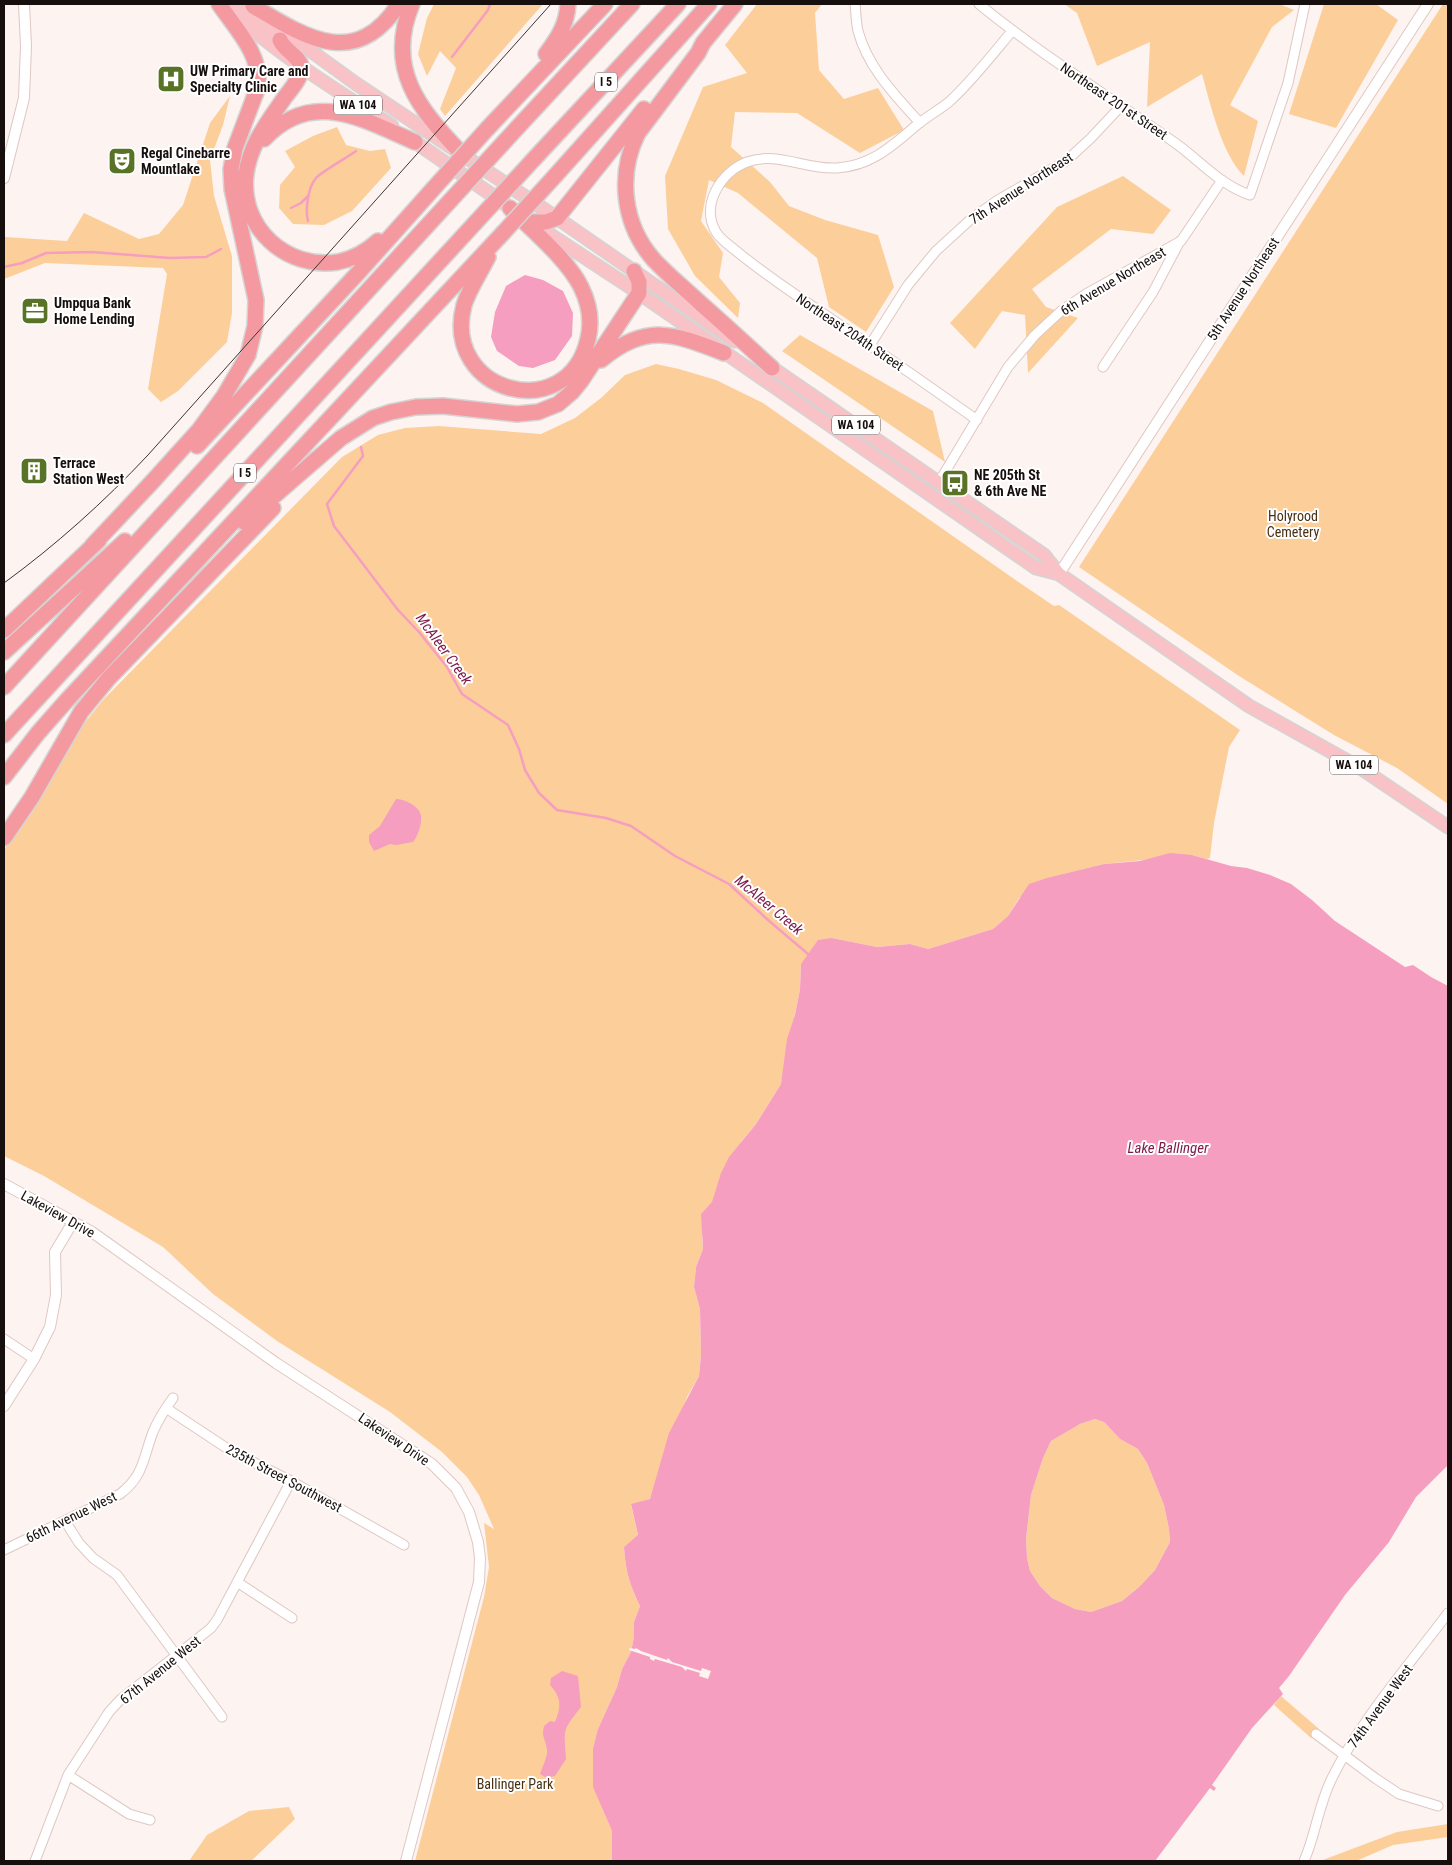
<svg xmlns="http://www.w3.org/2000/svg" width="1452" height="1865" font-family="'Roboto Condensed',sans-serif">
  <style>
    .green { fill: #fccf9a }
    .water { fill: #f59ebf; fill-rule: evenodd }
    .pier { fill: #fdf3f1 }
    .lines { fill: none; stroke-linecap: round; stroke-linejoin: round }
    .stream { stroke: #f59ebf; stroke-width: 2.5 }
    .minor-casing { stroke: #dfc7c2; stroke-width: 11 }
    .tertiary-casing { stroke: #dfc7c2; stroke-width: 12 }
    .primary-casing { stroke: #d5d4d3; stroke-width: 15 }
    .motorway-casing { stroke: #d5d4d3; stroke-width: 18 }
    .minor { stroke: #fff; stroke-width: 9 }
    .tertiary { stroke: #fff; stroke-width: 10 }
    .primary { stroke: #f9c2c7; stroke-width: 12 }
    .motorway { stroke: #f599a1; stroke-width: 15 }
    .tram { stroke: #3d3533; stroke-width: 1 }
    .motorway-bridge-casing { stroke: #d5d4d3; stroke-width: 18; stroke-linecap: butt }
    .motorway-bridge { stroke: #f599a1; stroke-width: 15 }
    .labels { text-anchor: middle; stroke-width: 4; stroke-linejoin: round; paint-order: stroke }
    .shield { fill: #fff; stroke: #5d5756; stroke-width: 1 }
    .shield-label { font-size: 12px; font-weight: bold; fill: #170f0d }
    .poi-label { font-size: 14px; font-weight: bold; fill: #170f0d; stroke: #fff; text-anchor: start }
    .street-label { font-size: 14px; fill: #170f0d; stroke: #fff }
    .park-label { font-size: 14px; fill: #483011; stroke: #fff }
    .water-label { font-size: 15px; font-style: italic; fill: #7d194a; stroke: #fff }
  </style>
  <rect width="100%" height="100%" fill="#fdf3f1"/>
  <path class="green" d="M434,4H543L445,116L440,109L456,68L440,51L427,76L418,54L427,18Z
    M757,4H822L815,13L819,70L844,99L878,88L904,130L860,153L797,113L735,112L731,147L770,182L789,206L825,220L878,235L894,287L866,332L829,307L817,258L738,193L709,180L701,221L723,253L719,277L740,303L738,318L695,276L668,229L665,176L703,87L747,73L725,45Z
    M1064,4H1270L1282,5L1294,10L1272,27L1230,105L1258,121L1244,176C1222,155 1210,103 1202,74L1147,107L1150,42L1097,66L1077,13Z
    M1324,4H1376L1398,20L1336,128L1289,114Z
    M1443,4H1448V804L1397,768L1334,735L1239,676L1079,567Z
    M230,96L223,125L210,160L214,196L232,256V313L227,342L178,391L161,402L148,389L167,274L163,268L45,263L4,279V237L67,241L84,213L139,239L159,234L183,205L210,123Z
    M337,127L346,145L370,151L385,149L391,168L352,211L324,225L293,224L279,208L280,185L295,167L285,151L313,136Z
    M1123,176L1171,210L1153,234L1111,229L1032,289L1046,307L1078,318L1028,373L1025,315L1002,311L975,349L950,323L1057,207Z
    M800,335L933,411L945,462L782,351Z
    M656,364L679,369L716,380L763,403L1017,581L1054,606L1059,605L1240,730L1229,747L1214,823L1210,858L1207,859L1192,855L1153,859L1104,864L1064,874L1019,898L1008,916L993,929L928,949L910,944L877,947L832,938L801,964L800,989L781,1084L756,1124L741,1142L709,1218L702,1237L703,1249L696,1267L694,1287L700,1309L701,1355L699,1376L687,1397L650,1499L631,1505L638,1536L624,1547C626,1573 629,1582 640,1606L634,1622V1637L631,1652L622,1669L617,1687L598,1729L601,1805L612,1831V1861H415L484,1597L489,1567L484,1523L494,1529L479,1495L467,1477L442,1452L390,1412L277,1341L213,1294L163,1247L44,1176L4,1156V850L38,800L79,730L103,700L342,457L378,435L405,428L439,426L541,434L575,418L601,398L625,375Z
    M1095,1419L1104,1422L1120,1439L1138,1449L1147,1463L1164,1505L1169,1529L1170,1542L1155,1570L1139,1587L1122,1601L1091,1612L1075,1609L1052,1598L1040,1586L1030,1571L1027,1558L1026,1539L1031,1495L1043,1458L1051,1441L1080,1424Z
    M1281,1696L1319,1729L1311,1738L1274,1705Z
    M289,1807L295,1819L251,1861H189L207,1835L249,1811Z
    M1448,1824V1837L1393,1845L1356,1861H1320L1397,1832Z"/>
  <path class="water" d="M525,275L543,280L563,291L573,313L572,336L555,360L533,368L519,366L497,351L491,337L495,312L506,286Z
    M396,799C404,799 420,806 421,816C422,824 418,836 413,842L396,845L390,844L374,851L369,842V835L380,826Z
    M1170,853L1192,855L1231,866L1247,868L1270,875L1291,884L1312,900L1335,921L1405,967L1413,965L1431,977L1448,986V1465L1416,1497L1389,1542L1345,1595L1289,1676L1279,1688L1283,1694L1252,1728L1212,1785L1216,1788L1214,1791L1210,1788L1155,1861H612V1831L593,1787V1749L598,1729L617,1687L622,1669L631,1652L634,1637V1622L640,1606C629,1582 626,1573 624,1547L638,1535L631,1504L650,1499L669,1433L699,1376L701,1355L700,1309L694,1287L696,1267L703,1249L701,1214L712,1202L721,1173L729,1157L756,1124L781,1084L787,1039L795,1015L800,989L801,964L818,940L832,938L877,947L910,944L928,949L993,929L1008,916L1029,884L1047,878L1104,864L1140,861ZM1095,1419L1104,1422L1120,1439L1138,1449L1147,1463L1164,1505L1169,1529L1170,1542L1155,1570L1139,1587L1122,1601L1091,1612L1075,1609L1052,1598L1040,1586L1030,1571L1027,1558L1026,1539L1031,1495L1043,1458L1051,1441L1080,1424Z
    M562,1671L578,1676L581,1707C562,1731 564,1729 566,1759L555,1776L547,1778L540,1774C542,1767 548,1756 547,1750C546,1739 541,1738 544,1726L550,1721L555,1722C561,1707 562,1698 550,1685L551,1678Z"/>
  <path class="pier" d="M630,1648L635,1649L636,1648L641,1651L667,1660L668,1658L672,1662L701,1671L702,1668L711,1671L708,1679L699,1676L700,1673L687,1669L686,1671L682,1667L655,1659L654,1661L650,1659V1657L629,1650Z"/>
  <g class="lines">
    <path class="stream" d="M452,57L488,10L490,4
      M291,208L301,203L308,196
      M308,221C305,210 308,187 316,178C321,172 348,157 356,151
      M4,267L22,263L46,253L92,252L170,258L206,257L221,249
      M361,447L363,456L327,504L334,526L398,610L419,632L447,667L462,694L508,725L519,749L525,770L539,793L557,810L606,818L631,826L675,856L729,884L768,920L808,954"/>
    <defs>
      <path id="minor" d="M855,4C856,13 856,22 858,31C868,68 895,95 920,123
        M979,4C1042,56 1112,98 1178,145C1201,162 1222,186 1250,195L1288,83L1305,4
        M870,345L908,285L936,251L971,219L998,200L1066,161L1091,138L1121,106
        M1103,367L1153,292L1180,241
        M977,420C926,384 876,349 824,314C794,294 764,274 735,250C729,245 720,239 716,232C700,205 721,172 747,162C776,151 807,170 837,168C872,166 893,145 918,124C928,116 939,110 949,102C972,81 992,55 1012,31
        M939,482L1008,367L1035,335L1061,311L1086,294L1181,241L1222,180
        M4,1339L34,1359
        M166,1408L231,1451L291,1481L404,1545
        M65,1521L79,1543L93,1558L117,1575L222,1717
        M4,1550L120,1494C144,1476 143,1458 153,1432C158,1420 165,1409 173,1398
        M237,1582L292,1618
        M1316,1734L1375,1778L1399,1794L1438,1806
        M68,1775L129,1814L150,1820
        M35,1861L68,1775L109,1712L121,1699L191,1644L211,1628L217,1620L291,1481
        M1304,1861C1316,1834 1318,1806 1332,1778C1360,1721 1409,1665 1448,1613"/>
      <path id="tertiary" d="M4,178L24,98L26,46L24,4
        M1059,574L1428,4
        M4,1184L92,1232L276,1363L432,1464L456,1488L469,1512L478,1542L480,1558L479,1582L406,1861
        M4,1406L34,1359L50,1327L56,1295L55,1252L73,1222"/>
      <path id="primary" d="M237,4L278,38
        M229,10C279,55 336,90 392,126
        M271,22L355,83L557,218L735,341
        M408,137L505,204
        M534,224L639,293L1036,568L1059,574
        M765,363L1044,555L1059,574L1249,706L1362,769L1448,827"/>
      <path id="motorway" d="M412,4C385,68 419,109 461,153
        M735,4L703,43L698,53L638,133C617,175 623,225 654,260C668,275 684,288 699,302C724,324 748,346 772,368
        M253,6C306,38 356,70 399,4
        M280,40C285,52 299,55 302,68C300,79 292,88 285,97C268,122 250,144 246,174C239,228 287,270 338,262C353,259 367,251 378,241
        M546,54C558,38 567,24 568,4
        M487,129L605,4
        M264,139C312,88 362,119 415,142
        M506,140L632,4
        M534,159L678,4
        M555,176L709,4
        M530,222H546L557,218L644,109
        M488,257C480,273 469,289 464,305C441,393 568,427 588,339C592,322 589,303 581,287C568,260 532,230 510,208
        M601,360C646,323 673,333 724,353
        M197,446L358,273L433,189
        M244,522L341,438L373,418L391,412L416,407L443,406L517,414L538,412L558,404L572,392L581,381L639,293V282L634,271
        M92,546L153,481L199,430L224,396L248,355L255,326L256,300L232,189L231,169L235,148L258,87C262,55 236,29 219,4
        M4,630L99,540
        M4,652L125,541
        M4,687L449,202
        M4,735L476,222
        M4,777L38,733L68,699L503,233
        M4,838L32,797L81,712L108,679L273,508"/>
    </defs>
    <use href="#minor" class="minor-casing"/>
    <use href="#tertiary" class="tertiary-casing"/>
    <use href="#primary" class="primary-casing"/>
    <use href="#motorway" class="motorway-casing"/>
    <use href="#minor" class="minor"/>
    <use href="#tertiary" class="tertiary"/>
    <use href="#primary" class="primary"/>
    <use href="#motorway" class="motorway"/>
    <path class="tram" d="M4,583C56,545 104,502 148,455L551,4"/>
    <defs>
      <path id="motorway-bridge" d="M433,189L487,129
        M449,202L506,140
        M476,222L534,159
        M503,233L555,176"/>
    </defs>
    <use href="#motorway-bridge" class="motorway-bridge-casing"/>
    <use href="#motorway-bridge" class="motorway-bridge"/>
  </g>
  <defs>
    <symbol id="hospital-square" viewBox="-11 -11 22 22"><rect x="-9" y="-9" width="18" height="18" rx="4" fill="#597326" stroke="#fff"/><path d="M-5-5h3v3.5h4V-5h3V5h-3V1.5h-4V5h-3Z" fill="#fff"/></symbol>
    <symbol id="theatre-square" viewBox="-11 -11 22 22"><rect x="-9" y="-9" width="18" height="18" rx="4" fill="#597326" stroke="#fff"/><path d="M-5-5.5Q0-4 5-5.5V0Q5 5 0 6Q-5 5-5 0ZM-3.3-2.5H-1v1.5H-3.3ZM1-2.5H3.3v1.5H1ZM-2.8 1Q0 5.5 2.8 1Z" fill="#fff"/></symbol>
    <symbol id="office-square" viewBox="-11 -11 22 22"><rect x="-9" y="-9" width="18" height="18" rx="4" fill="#597326" stroke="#fff"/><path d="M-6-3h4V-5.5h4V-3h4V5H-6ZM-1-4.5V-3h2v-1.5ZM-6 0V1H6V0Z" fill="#fff"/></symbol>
    <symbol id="building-square" viewBox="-11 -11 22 22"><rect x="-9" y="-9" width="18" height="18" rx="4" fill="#597326" stroke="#fff"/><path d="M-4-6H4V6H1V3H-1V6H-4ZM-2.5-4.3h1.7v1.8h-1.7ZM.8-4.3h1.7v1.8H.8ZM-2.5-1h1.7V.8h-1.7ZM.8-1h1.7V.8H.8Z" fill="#fff"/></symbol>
    <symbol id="bus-square" viewBox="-11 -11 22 22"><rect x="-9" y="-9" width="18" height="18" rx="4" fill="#597326" stroke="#fff"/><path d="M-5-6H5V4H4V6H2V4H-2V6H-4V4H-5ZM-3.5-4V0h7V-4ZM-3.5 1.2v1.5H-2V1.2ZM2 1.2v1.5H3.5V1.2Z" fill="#fff"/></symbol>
  </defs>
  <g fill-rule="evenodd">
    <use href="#hospital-square" x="155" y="63" width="32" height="32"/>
    <use href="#theatre-square" x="106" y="145" width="32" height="32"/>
    <use href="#office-square" x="19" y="295" width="32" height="32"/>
    <use href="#building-square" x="18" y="455" width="32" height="32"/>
    <use href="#bus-square" x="939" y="467" width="32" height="32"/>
  </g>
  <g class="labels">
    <g class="shield">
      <rect x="595" y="72.5" width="22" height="19" rx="4"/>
      <rect x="334" y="95.5" width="48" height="19" rx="4"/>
      <rect x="832" y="415.5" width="48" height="19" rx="4"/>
      <rect x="234" y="463.5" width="22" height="19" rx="4"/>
      <rect x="1330" y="755.5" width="48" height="19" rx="4"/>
    </g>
    <g class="shield-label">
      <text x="606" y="86">I 5</text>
      <text x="358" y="109">WA 104</text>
      <text x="856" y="429">WA 104</text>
      <text x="245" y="477">I 5</text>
      <text x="1354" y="769">WA 104</text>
    </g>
    <g class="poi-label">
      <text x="190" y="76">UW Primary Care and<tspan x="190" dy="16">Specialty Clinic</tspan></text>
      <text x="141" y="158">Regal Cinebarre<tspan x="141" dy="16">Mountlake</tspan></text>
      <text x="54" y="308">Umpqua Bank<tspan x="54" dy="16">Home Lending</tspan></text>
      <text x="53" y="468">Terrace<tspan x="53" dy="16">Station West</tspan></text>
      <text x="974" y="480">NE 205th St<tspan x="974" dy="16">&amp; 6th Ave NE</tspan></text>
    </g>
    <g class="street-label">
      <text transform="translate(1114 101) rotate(34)" y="5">Northeast 201st Street</text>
      <text transform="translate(1021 188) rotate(-33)" y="5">7th Avenue Northeast</text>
      <text transform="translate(1113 281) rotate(-31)" y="5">6th Avenue Northeast</text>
      <text transform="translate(1243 289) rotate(-57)" y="5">5th Avenue Northeast</text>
      <text transform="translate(850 332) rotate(34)" y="5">Northeast 204th Street</text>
      <text transform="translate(58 1214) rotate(29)" y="5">Lakeview Drive</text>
      <text transform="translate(394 1439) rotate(34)" y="5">Lakeview Drive</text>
      <text transform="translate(284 1478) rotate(28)" y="5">235th Street Southwest</text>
      <text transform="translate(71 1517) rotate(-26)" y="5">66th Avenue West</text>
      <text transform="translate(160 1670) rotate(-39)" y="5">67th Avenue West</text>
      <text transform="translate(1380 1706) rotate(-54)" y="5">74th Avenue West</text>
    </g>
    <g class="park-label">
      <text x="1293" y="521">Holyrood<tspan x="1293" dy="16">Cemetery</tspan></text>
      <text x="515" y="1789">Ballinger Park</text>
    </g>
    <g class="water-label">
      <text transform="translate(444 649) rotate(54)" y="5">McAleer Creek</text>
      <text transform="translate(769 905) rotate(40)" y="5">McAleer Creek</text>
      <text x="1168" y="1153">Lake Ballinger</text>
    </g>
  </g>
  <rect width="1452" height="1865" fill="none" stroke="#170f0d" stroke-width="10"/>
</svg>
